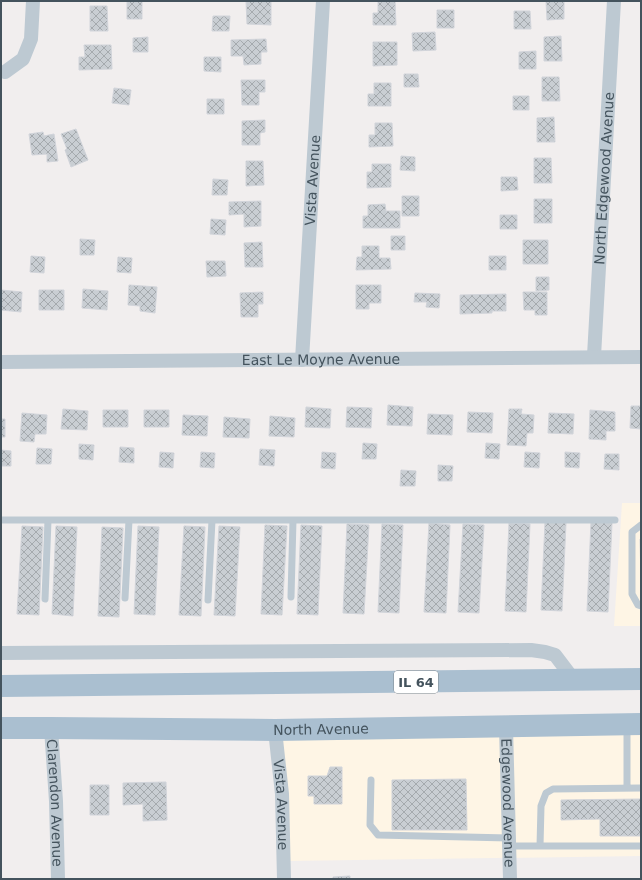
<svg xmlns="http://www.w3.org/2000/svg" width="642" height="880" font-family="'DejaVu Sans',sans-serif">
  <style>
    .commercial { fill: #fef5e5 }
    .building { fill: url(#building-cross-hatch); stroke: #d1d4da }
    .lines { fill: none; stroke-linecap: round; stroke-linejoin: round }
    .service { stroke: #bdc9d2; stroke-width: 7 }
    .minor { stroke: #bdc9d2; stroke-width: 14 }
    .primary { stroke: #aabfd0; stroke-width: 22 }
    .labels { text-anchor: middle; stroke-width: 3.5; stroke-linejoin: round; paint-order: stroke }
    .shield { fill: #fff; stroke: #7c878e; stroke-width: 1 }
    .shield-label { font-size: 13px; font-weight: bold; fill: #44535d }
    .street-label { font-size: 14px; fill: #44535d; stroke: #fff }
  </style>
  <defs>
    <pattern id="building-cross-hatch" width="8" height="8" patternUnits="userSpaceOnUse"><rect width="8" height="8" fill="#c9ced3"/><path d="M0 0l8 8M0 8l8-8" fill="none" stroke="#a5aaae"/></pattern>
  </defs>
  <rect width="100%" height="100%" fill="#f1eeee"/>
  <path class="commercial" d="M622,503H641V626H614Z
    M641,734V856L287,861L282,737Z"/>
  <path class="building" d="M127,1H142V19H127Z
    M246,1H271V25L247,24Z
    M395,1L396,25H373V13H378V2Z
    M546,1H564V19L547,20Z
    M90,6H107L108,31H90Z
    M437,10H454V28H437Z
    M514,11H530L531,29H514Z
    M213,16H230L229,31H212Z
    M435,32L436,50L413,51L412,33Z
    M561,36L562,61H544V37Z
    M148,37V52H133V38Z
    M266,39L267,52H261V64L244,65L243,56H231V40Z
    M373,42H397V65L373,66Z
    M84,45H111L112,69L79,70V57H85Z
    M536,51V69H519V52Z
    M204,57H221V72L204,71Z
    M404,74H418L419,87H404Z
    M542,77H559L560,101H542Z
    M241,80H265V92H259V105H242Z
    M374,83H391V106H368V94H374Z
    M114,88L131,90L129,105L112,103Z
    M513,96H529V110H513Z
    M207,99H224V114H207Z
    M554,117L555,142H537V118Z
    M265,120V132L260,133V145H242V121Z
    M375,123H392L393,146L369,147V135H375Z
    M76,129L88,160L71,167L65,150L67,149L61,134Z
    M43,132L44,136L54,134L58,161L47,162V154L32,155L29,134Z
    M401,156L415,157V171L400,170Z
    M534,158H551L552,183H534Z
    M246,161H263L264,185L246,186Z
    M372,164H391V187L367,188V172H372Z
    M501,177H517L518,190L501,191Z
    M213,179L228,180L227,195H212Z
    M402,196H419V216H402Z
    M534,199H552V223H534Z
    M261,201V226L244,227V214L229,215V202Z
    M385,204L386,211H400V228H363V216H368V205Z
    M500,215H517V229H500Z
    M211,219L226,220L225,235L210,234Z
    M391,236H405V250H391Z
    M80,239L95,240L94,255H80Z
    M523,240H548V264H523Z
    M262,242L263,267H245L244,243Z
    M362,246H379V258H390L391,269L356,270L357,257H362Z
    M31,256L45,257L44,273L30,272Z
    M489,256H506V270H489Z
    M118,257L132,258L131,273L117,272Z
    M206,261H225L226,276L207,277Z
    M536,277H549V290L536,291Z
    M129,285L157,287L155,313L140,311V306L128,305Z
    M356,285H381V303H369V309H356Z
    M83,289L108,291L107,310L82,308Z
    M1,290L22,292L21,312L1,310Z
    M39,290H64V310H39Z
    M263,292V304H258V317H241L240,293Z
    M523,292H547V315H535V310H524Z
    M415,293L440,294L439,308L426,307L427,302H414Z
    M506,294V311H492V313L460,314V295Z
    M388,405L413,407L412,426L387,425Z
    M631,406H641V429L630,428Z
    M306,407L331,409L330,428L305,427Z
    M347,407L372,408L371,428L346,427Z
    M63,409L88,411L87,430L61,429Z
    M509,409H522L521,414L534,415L533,433H527L526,446L507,445Z
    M103,410H128V427H103Z
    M144,410H169V427H144Z
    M590,410L615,412V431H606V440L589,439Z
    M468,412L493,413L492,433L467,432Z
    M22,413L47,415L46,434H35L34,442L20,441Z
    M549,413L574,414L573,434L548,433Z
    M428,414L453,415L452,435L427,434Z
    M183,415L208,416L207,436L182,435Z
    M270,416L295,418L294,437L269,436Z
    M224,417L250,419L249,438L223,437Z
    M1,419H5V437H1Z
    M363,443L377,444L376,459H362Z
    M486,443L500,444L499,459L485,458Z
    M79,444L94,445L93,460L79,459Z
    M120,447L134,448V463L119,462Z
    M37,448L52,449L51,464H36Z
    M260,449L275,450L274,466L259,465Z
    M1,450L11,451V466H1Z
    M160,452L174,453L173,468L159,467Z
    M201,452L215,453L214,468L200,467Z
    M322,452L336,453L335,469L321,468Z
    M525,452L540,453L539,468L524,467Z
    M565,452L580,453L579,468L565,467Z
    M605,454H619V470L604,469Z
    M438,465L453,466L452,481H438Z
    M401,470L416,471L415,486H400Z
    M545,522L566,523L562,611L541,610Z
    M591,522L612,523L608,612L587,611Z
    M429,523L450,525L446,613L424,612Z
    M509,523L530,524L526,612L505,611Z
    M347,524L369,525L364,614L343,613Z
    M382,524L403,525L399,613L378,612Z
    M463,524L484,525L479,613L458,612Z
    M265,525L287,526L282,615L261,614Z
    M301,525L322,526L318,615L297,614Z
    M22,526L43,527L39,615L17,614Z
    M56,526L77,527L73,616L52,614Z
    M138,526L159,527L155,615L134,614Z
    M184,526L205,527L201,616L179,615Z
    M219,526L240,527L235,616L214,615Z
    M102,527L123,528L119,617L98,616Z
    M640,539H641V580Z
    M330,767H342V804H314V796H308V776H327Z
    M466,779L467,830H392V780Z
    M166,782L167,820L143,821V804L123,805V783Z
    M90,785H109V815H90Z
    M641,799V836H600V819L561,820V800Z
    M350,876V879H333V877Z"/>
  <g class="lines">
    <path class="service" d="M1,520H615
      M641,525L632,532V594L638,605L641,606
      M291,597L293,520
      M125,598L129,520
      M45,599L48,520
      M208,600L212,520
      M371,780L370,825L378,835L509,838
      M627,788V726
      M509,846H641
      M540,846L541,806L546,793L553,789L641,788"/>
    <g class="minor">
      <path d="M5,72L23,59L31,39L33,1"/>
      <path id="s1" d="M594,356L614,1"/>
      <path id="s2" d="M302,360L323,1"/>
      <path id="s3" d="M1,362L641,357"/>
      <path d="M1,653L531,650L545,652L555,655L574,680"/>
      <path id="s4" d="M506,727L510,879"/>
      <path id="s5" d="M51,728L56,801L58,879"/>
      <path id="s6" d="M275,730L282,794L284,879"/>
    </g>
    <g class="primary">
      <path d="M1,686L641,679"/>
      <path id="s7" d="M1,728H51L275,730L641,724"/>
    </g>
  </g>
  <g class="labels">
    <rect class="shield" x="394" y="671" width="44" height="22" rx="3"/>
    <g class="shield-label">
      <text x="416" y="687">IL 64</text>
    </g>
    <g class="street-label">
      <text dy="5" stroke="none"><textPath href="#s1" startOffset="178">North Edgewood Avenue</textPath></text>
      <text dy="5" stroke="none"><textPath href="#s2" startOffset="180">Vista Avenue</textPath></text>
      <text dy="5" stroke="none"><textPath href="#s3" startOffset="320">East Le Moyne Avenue</textPath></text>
      <text dy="5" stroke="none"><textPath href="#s7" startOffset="320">North Avenue</textPath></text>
      <text dy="5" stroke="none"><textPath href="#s5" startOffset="75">Clarendon Avenue</textPath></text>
      <text dy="5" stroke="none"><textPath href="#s4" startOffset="76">Edgewood Avenue</textPath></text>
      <text dy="5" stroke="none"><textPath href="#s6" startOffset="75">Vista Avenue</textPath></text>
    </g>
  </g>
  <rect width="642" height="880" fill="none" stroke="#44535d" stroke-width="4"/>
</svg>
